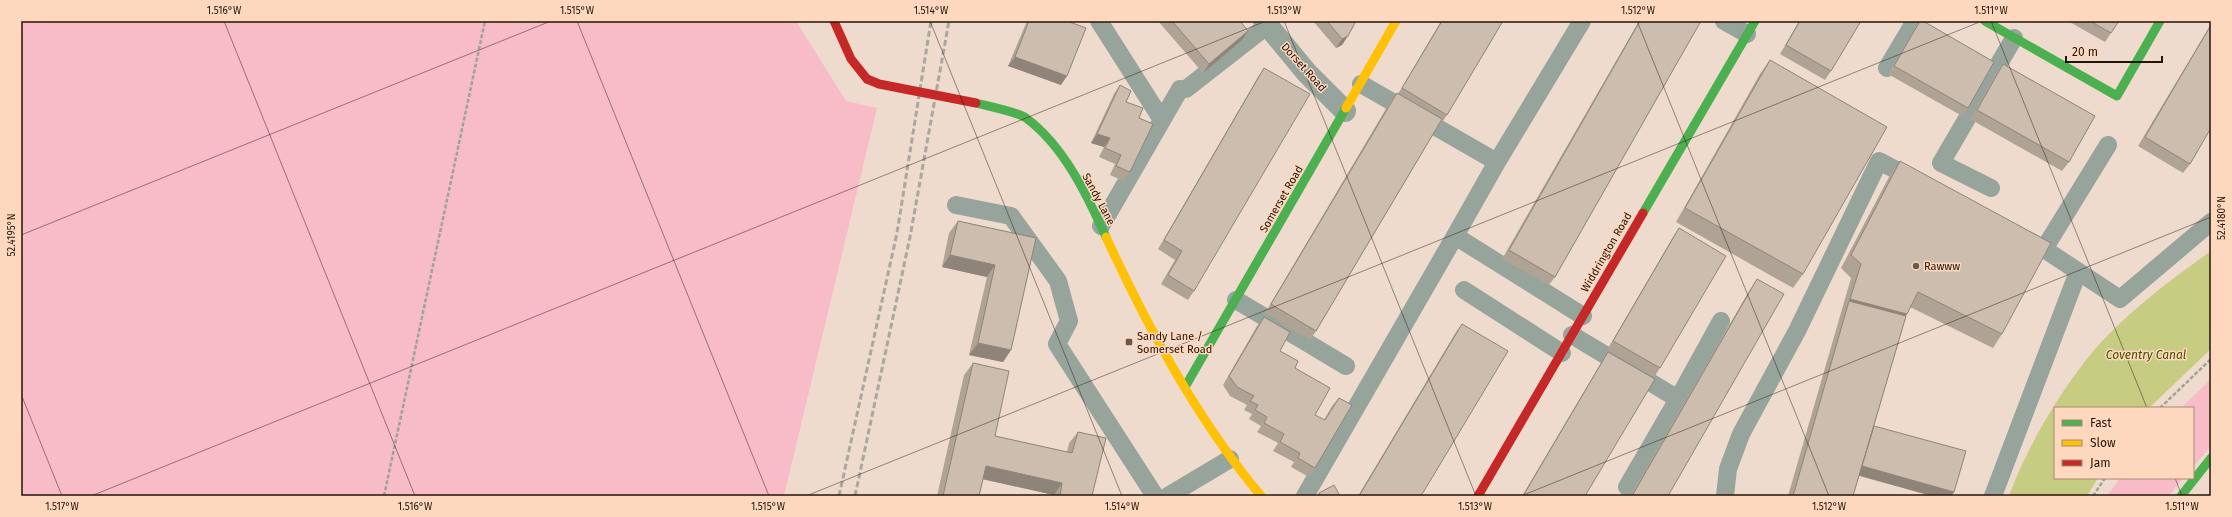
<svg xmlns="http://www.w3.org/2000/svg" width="2232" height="517" font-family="'Fira Sans',sans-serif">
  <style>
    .green { fill: #f7bcc8 }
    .water { fill: #c6cc82 }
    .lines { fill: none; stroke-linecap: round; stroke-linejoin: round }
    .path { stroke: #9fa29a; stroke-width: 2.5; stroke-dasharray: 4 2; stroke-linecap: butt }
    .lane { stroke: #96a49c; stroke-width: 18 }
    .street { stroke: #96a49c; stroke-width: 22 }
    .fast { stroke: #4caf50; stroke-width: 9 }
    .slow { stroke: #ffc107; stroke-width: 9 }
    .jam { stroke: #c62828; stroke-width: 9 }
    .rail { stroke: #a8a89e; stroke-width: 3; stroke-dasharray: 6 3; stroke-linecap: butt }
    .jam-bridge { stroke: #c62828; stroke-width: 9 }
    .wall { fill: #afa396 }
    .shaded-wall { fill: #8f847a }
    .building { fill: #ccbdaf; stroke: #8f847a }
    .ticks { fill: none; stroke: #241407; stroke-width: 1; stroke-opacity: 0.45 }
    .poi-dot { fill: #6b5a4c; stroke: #fed8be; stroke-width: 1.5 }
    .labels { text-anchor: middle; stroke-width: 3; stroke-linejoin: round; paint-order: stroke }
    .street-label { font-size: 11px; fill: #241407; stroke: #fed8be }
    .poi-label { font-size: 11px; fill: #241407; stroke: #fed8be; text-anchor: start }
    .water-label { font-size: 12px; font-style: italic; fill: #464f01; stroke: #fed8be }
    .neatline { fill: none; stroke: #241407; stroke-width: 1.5 }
    .ticks-label { font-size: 10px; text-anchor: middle; fill: #241407 }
  </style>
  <rect width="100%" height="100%" fill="#efdbcd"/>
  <path class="green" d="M21,21H796L846,101L877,108L784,496H21Z
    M2211,379V446L2193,467V408H2181Z
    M2120,478H2183L2169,496H2107Z"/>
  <path class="water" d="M2211,251V349L2149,408H2055V478H2098L2087,496H2009C2027,445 2070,374 2107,336C2138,304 2175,277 2211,251Z"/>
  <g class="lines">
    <path class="path" d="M2160,408L2211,359
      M384,496L485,21
      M2093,496L2105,478"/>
    <path class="lane" d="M1099,21L1162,120
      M1724,21L1747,34
      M1887,68L1915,21
      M1361,84L1497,162L1455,236
      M1497,162L1582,21
      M1991,188L1941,163L2014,38
      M956,205L1011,216L1058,281L1069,321L1057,344L1155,496
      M1101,226L1180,89H1186L1268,25
      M2026,239L2044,249L2120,299L2211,222
      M2044,249L2108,145
      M1464,290L1562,353
      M1236,300L1346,366
      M1572,335L1678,399L1721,321
      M1627,487L1678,399
      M1168,496L1230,459
      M1305,496L1455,236L1583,316
      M1725,496L1728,469L1741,434L1797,331L1879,161L1915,180
      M1993,496L2078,272"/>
    <path class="street" d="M1264,21L1307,73L1345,111"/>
    <path class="fast" d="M1985,21L2117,96L2160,21
      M976,103C987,106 1018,112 1026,118C1064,146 1087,195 1106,237
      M1643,213L1755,21
      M1185,387L1346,108
      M2181,496L2211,458"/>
    <path class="slow" d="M1346,108L1396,21
      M1106,237C1148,328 1197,419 1261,496"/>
    <path class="jam" d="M834,21L851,59L867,79
      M1478,496L1643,213"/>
    <path class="rail" d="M839,496L897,233L931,21
      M855,496L910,237L949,21"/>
    <path class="jam-bridge" d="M867,79L879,84L976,103"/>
  </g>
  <path class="wall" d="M1027,21H1067L1061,85L1008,66Z
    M1158,21H1240L1242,40L1203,73Z
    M1313,21H1356L1342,45L1336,48Z
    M1441,21H1503L1447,115L1441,124L1440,123L1316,331L1310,340L1265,313L1390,102L1397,93L1398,94Z
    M1639,21H1701L1555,277L1549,285L1502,259Z
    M1799,21H1861L1831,71L1825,80L1780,54Z
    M1920,21L1968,108L1962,116L1888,74L1914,29Z
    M2068,21H2119L2105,42Z
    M2211,24V128L2190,164L2183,173L2138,146Z
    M1770,60L1803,274L1793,288L1676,222L1760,74Z
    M2003,64L2069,162L2062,171L1970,119L1996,73Z
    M1264,68L1194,291L1188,300L1161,284L1175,260L1158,249L1258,77Z
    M1120,85L1126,102L1139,118L1130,172L1123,181L1110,175L1115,164L1099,157L1104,147L1091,143L1114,94Z
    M1900,161L2002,334L1993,348L1910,307L1906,316L1874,426L1954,492L1951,496H1932L1859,476L1853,496H1788L1851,278L1841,268L1890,175Z
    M958,221L1036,238L1011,350L1003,362L969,355L987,277L942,267L949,233Z
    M1679,228L1660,368L1654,377L1607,350L1673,237Z
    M1757,279L1668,496H1630L1749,291Z
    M1264,317L1280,351L1295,368L1315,415L1324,420L1332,406L1339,398L1315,468L1309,477L1291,467L1294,462L1273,451L1278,443L1257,432L1261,426L1249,419L1252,414L1244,410L1247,405L1230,396L1223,385L1257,326Z
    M1462,324L1421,496H1358L1456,332Z
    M1608,352L1585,496H1522L1602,361Z
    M973,363L995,436L1067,452L1069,443L1078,432L1092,496H1054V495L983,479L979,496H937L964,375Z"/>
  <path class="shaded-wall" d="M1248,31L1242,40L1203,73L1209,64Z
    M1348,36L1342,45L1336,48L1342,39Z
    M1015,57L1067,76L1061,85L1008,66Z
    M1097,134L1110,138L1104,147L1091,143Z
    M950,255L995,265L987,277L942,267Z
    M1850,299L1907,314L1897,328L1849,301Z
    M978,343L1011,350L1003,362L969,355Z
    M1860,465L1954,492L1951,496H1932L1854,474Z
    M986,466L1062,483L1054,495L977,478Z"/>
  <path class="building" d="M1029,21H1067L1086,28L1067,76L1015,57Z
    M1172,21H1240L1248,31L1209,64Z
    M1327,21H1356L1348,36L1342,39Z
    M1442,21H1503L1447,115L1402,88Z
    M1640,21H1701L1555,277L1509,250Z
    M1800,21H1861L1831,71L1786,45Z
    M1920,21H1923L1994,62L1968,108L1894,66Z
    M2090,21H2119L2111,33Z
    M2211,25V128L2190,164L2145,137Z
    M1770,60L1887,127L1803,274L1685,208Z
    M2003,64L2095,116L2069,162L1977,110Z
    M1264,68L1310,94L1194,291L1168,275L1182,251L1164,240Z
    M1120,85L1131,91L1126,102L1143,108L1139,118L1153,124L1130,172L1116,166L1121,155L1105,148L1110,138L1097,134Z
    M1397,93L1442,119L1316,331L1271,304Z
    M1900,161L2051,243L2002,334L1918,292L1907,314L1850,299L1861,264L1851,255Z
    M958,221L1036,238L1011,350L978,343L995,265L950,255Z
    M1679,228L1726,256L1660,368L1613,341Z
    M1757,279L1784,294L1668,496H1632Z
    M1849,301L1906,316L1853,496H1793Z
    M1264,317L1290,332L1280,351L1298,361L1295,368L1330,388L1315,415L1325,420L1339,398L1352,405L1315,468L1298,458L1300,453L1280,442L1284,434L1264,423L1267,417L1255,410L1258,405L1250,401L1254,396L1237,387L1229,376Z
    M1462,324L1508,351L1421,496H1359Z
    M1608,352L1655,379L1585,496H1523Z
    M973,363L1009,371L995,436L1072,453L1078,432L1106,438L1092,496H1060L1062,483L986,466L979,496H943Z
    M1874,426L1966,451L1954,492L1862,466Z
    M1334,485L1340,496H1320L1319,493Z"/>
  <path class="ticks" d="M224,21L415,496M577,21L769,496M930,21L1122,496M1284,21L1476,496M1637,21L1829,496M1991,21L2147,408M21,235L551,21M21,394L62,496M2175,478L2182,496M91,496L1266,21M806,496L1982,21M1521,496L2211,217"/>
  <g class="poi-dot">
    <circle cx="1916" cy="266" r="4"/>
    <rect x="1125" y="338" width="8" height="8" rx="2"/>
  </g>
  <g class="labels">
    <g class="street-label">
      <text transform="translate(1304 67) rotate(48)" y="4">Dorset Road</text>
      <text transform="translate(1099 199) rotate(62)" y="4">Sandy Lane</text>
      <text transform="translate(1281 199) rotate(-60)" y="4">Somerset Road</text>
      <text transform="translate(1606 252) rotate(-60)" y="4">Widdrington Road</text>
    </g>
    <g class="poi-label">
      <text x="1924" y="270">Rawww</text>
      <text x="1137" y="340">Sandy Lane /<tspan x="1137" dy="13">Somerset Road</tspan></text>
    </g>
    <g class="water-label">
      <text x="2146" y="359">Coventry Canal</text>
    </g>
  </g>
  <rect width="2232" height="517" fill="none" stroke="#fed8be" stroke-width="44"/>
  <rect x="2054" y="407" width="140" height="72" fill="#fed8be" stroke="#a78a75"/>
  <rect x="2062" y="420" width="20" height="6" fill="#4caf50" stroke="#a78a75"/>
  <text x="2090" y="427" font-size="12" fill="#241407">Fast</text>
  <rect x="2062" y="440" width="20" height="6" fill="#ffc107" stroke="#a78a75"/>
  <text x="2090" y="447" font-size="12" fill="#241407">Slow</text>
  <rect x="2062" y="460" width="20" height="6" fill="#c62828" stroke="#a78a75"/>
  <text x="2090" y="467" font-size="12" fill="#241407">Jam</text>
  <path d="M2066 56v6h96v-6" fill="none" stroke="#241407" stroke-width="2"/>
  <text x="2072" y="56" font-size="12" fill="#241407" stroke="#fed8be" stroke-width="3" paint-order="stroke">20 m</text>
  <rect x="22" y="22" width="2188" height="473" class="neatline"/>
  <g class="ticks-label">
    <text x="224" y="14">1.516°W</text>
    <text x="577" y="14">1.515°W</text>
    <text x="931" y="14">1.514°W</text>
    <text x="1284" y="14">1.513°W</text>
    <text x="1638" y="14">1.512°W</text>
    <text x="1991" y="14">1.511°W</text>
    <text transform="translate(2221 218) rotate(-90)" y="4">52.4180°N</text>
    <text transform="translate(11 235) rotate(-90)" y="4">52.4195°N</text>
    <text x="62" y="510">1.517°W</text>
    <text x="415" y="510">1.516°W</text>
    <text x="768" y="510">1.515°W</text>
    <text x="1122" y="510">1.514°W</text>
    <text x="1475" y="510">1.513°W</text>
    <text x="1829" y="510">1.512°W</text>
    <text x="2182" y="510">1.511°W</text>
  </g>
</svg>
